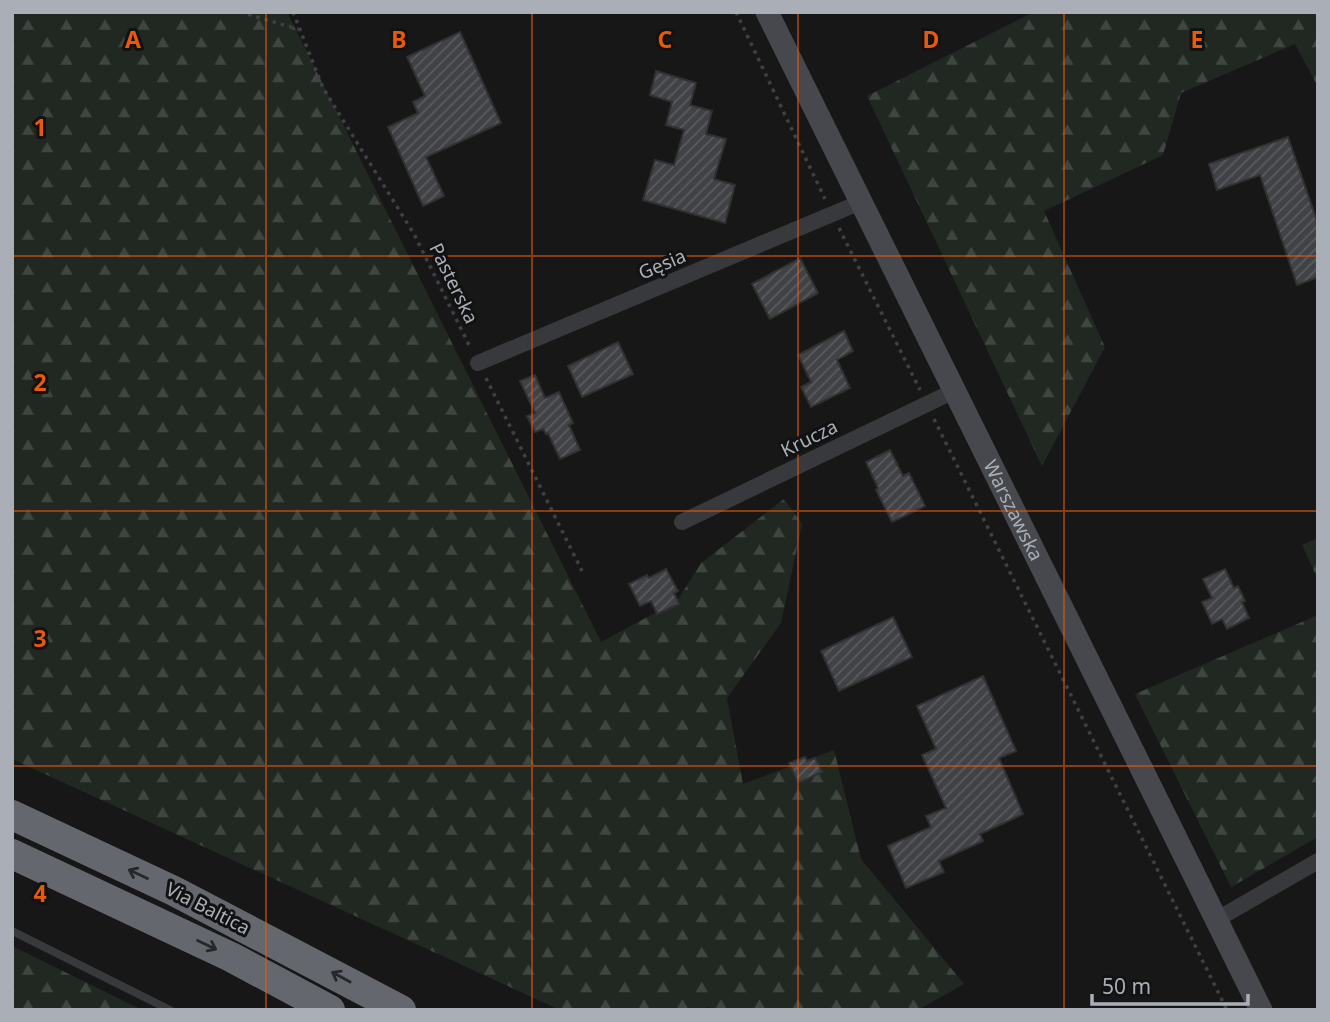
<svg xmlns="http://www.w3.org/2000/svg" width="1330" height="1022" font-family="'Noto Sans',sans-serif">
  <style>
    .forest { fill: url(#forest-firs) }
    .building { fill: url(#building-hatch); stroke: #313134; stroke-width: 2 }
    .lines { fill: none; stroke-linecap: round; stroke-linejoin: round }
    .path { stroke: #3e4044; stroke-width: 3.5; stroke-dasharray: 3.5 5; stroke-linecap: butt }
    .lane { stroke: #38393d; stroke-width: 8 }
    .street { stroke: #38393d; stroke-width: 16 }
    .secondary { stroke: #46484d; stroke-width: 23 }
    .highway { stroke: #64686e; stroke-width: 30 }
    .oneway { stroke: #26282a }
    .grid { fill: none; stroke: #e8590c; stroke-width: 2; stroke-opacity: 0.55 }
    .labels { text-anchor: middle; stroke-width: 6; stroke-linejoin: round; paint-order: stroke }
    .street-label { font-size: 19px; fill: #aaafb7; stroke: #121213 }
    .grid-label { font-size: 23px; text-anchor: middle; font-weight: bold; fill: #e8590c; stroke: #121213; stroke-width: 6; stroke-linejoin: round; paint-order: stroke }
  </style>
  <defs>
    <pattern id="forest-firs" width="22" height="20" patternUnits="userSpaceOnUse" patternTransform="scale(1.75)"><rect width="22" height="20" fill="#212821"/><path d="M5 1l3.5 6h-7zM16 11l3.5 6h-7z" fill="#3f453f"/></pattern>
    <pattern id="building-hatch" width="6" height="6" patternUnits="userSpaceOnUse" patternTransform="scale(1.75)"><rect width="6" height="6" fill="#414245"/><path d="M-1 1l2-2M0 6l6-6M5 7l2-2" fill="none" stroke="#5a5b5e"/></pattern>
  </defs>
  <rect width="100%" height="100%" fill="#171718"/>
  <path class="forest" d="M12,12H287L601,642L677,601L701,563L784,499L802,524L781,623L727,698L743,784L834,750L861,859L964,984L918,1010H714L709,1007L694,1010H560L12,759Z
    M1034,12H1318V87L1295,44L1181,93L1163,155L1044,211L1105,347L1042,466L867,96Z
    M1318,538V580L1302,545Z
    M1318,615V837L1231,887L1135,694Z
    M12,946L142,1010H12Z"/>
  <path class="building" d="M460,32L501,123L426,157L444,196L423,206L388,127L418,113L413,102L425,96L407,57Z
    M656,71L696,83L690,105L712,111L706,134L726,139L714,179L735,185L725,223L643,200L655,160L674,165L684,130L666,125L672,102L650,95Z
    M1288,137L1318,224V277L1297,285L1260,175L1217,190L1209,164Z
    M800,258L818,293L770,319L752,284Z
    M844,331L853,351L837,360L850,388L811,407L801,387L811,382L798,355Z
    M618,342L633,374L582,397L568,366Z
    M535,375L545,398L559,392L573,423L569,425L580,450L560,459L548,433L546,434L543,429L535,432L527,416L535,413L520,381Z
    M890,450L903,476L909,473L925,506L892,522L876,490L878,488L866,462Z
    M666,569L678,591L674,593L679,604L657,614L651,601L640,606L629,584L647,575L649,578Z
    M1225,569L1234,588L1238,586L1245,601L1242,602L1249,618L1227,629L1222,619L1212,624L1202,602L1212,598L1203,579Z
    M893,617L912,657L839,691L821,651Z
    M983,676L1016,751L999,758L1023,814L980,834L983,841L939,861L944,872L906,888L888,846L931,827L926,816L946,808L922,755L936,749L917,706Z
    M805,757L807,761L815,758L822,772L798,783L789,763Z"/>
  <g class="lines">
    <path class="path" d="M240,12L298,29
      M293,12L323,88L414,234L470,347
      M736,12L825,199
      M839,228L920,390
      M486,378L582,571
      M934,419L1227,1010"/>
    <path class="lane" d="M12,931L170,1010"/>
    <path class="street" d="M478,363L861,202
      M682,522L954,391
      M1216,920L1318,861"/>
    <path class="secondary" id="s1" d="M767,12L1261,1010"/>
    <path class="highway" d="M12,815L174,891L401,1010
      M12,854L231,957L330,1010"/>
  </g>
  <defs><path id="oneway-shaft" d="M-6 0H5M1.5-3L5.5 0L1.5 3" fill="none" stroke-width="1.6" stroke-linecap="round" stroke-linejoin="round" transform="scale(1.75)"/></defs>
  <g class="oneway">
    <use href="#oneway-shaft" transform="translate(138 874) rotate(-155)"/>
    <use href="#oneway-shaft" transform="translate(207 945) rotate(26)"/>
    <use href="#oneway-shaft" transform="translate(341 977) rotate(-151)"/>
  </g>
  <path class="grid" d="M266,12V1010M532,12V1010M798,12V1010M1064,12V1010M12,256H1318M12,511H1318M12,766H1318"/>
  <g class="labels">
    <g class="street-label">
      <text transform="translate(662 264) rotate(-23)" y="7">Gęsia</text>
      <text transform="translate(454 283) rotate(64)" y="7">Pasterska</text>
      <text transform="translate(809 438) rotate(-26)" y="7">Krucza</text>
      <text dy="7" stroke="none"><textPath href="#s1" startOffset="556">Warszawska</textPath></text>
      <text transform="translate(208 908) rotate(27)" y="7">Via Baltica</text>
    </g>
  </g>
  <g class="grid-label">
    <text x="133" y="48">A</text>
    <text x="399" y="48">B</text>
    <text x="665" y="48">C</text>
    <text x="931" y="48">D</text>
    <text x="1197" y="48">E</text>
    <text x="40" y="136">1</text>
    <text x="40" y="391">2</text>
    <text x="40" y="647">3</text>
    <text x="40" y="902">4</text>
  </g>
  <rect width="1330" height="1022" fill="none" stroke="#aaafb7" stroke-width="28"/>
  <path d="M1092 994v10h156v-10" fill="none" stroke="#aaafb7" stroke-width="3.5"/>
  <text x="1102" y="994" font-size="21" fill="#aaafb7" stroke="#121213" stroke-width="5" paint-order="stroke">50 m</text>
</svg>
